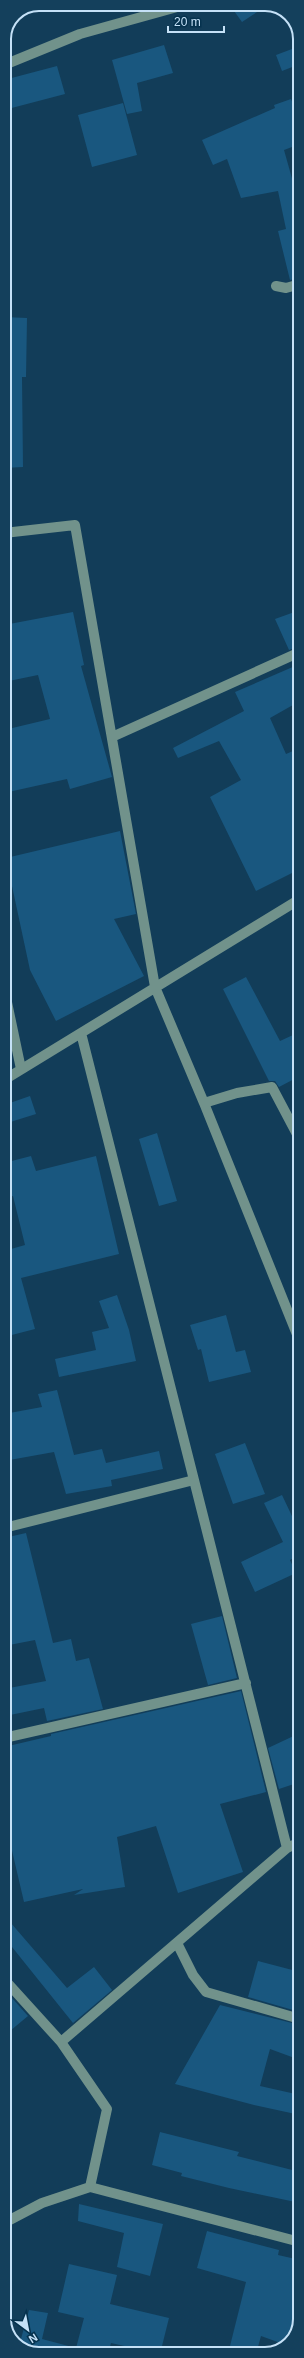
<svg xmlns="http://www.w3.org/2000/svg" width="304" height="2358" font-family="Arial,sans-serif">
  <style>
    .building { fill: #19577f }
    .lines { fill: none; stroke-linecap: round; stroke-linejoin: round }
    .minor { stroke: #71928b; stroke-width: 10 }
    .rim { fill: none; stroke: #c5e1f7; stroke-width: 2 }
  </style>
  <rect width="100%" height="100%" fill="#123d59"/>
  <path class="building" d="M229,4H269L242,22Z
    M164,45L173,73L137,83L142,111L127,114L112,60Z
    M300,46V64L282,71L276,55Z
    M57,66L65,94L4,110V80Z
    M291,99L300,122V144L284,150L293,182H300V278L290,280L278,231L286,229L278,191L241,198L227,159L213,165L202,140L275,108L274,105Z
    M123,103L137,155L92,167L78,115Z
    M300,291V297L295,298L293,293Z
    M4,317L27,318L26,377H22L23,467L4,468Z
    M300,610V646L289,650L275,619Z
    M73,612L84,665L81,666L112,777L70,789L67,779L4,793V730L50,719L38,675L4,682V625Z
    M300,659V701L270,718L286,754L300,748V869L256,891L210,797L241,780L219,741L178,758L173,748L244,711L235,692L295,666L294,662Z
    M120,831L136,914L114,919L144,976L56,1021L30,970L6,858Z
    M246,977L280,1041L293,1035L300,1048V1076L279,1087L275,1081H269L223,989Z
    M30,1096L36,1114L4,1124V1105Z
    M157,1133L177,1201L159,1206L139,1139Z
    M31,1156L36,1171L96,1156L119,1254L21,1278L35,1329L4,1337V1251L25,1245L13,1196L4,1198V1163Z
    M117,1295L129,1330L136,1361L59,1377L55,1359L96,1350L92,1332L109,1328L99,1301Z
    M226,1315L236,1352L245,1350L251,1372L209,1382L201,1349L198,1350L190,1325Z
    M57,1390L74,1455L102,1449L106,1463L159,1451L163,1469L111,1480L112,1486L66,1494L54,1452L4,1461V1433L7,1432L4,1414L42,1407L38,1394Z
    M245,1443L265,1494L233,1504L215,1454Z
    M282,1495L300,1533V1554L290,1560L296,1573L255,1592L241,1562L283,1542L264,1503Z
    M26,1533L53,1643L71,1639L76,1661L89,1658L103,1709L47,1721L44,1708L10,1715L4,1689L46,1681L35,1640L4,1646V1538Z
    M222,1616L237,1678L208,1685L191,1624Z
    M241,1691L266,1792L220,1804L243,1872L178,1893L156,1826L117,1837L125,1887L74,1895L83,1889L24,1902L10,1842L7,1843L4,1828V1747L51,1736V1734Z
    M300,1733V1782L279,1789L268,1748Z
    M4,1915L67,1988L94,1967L112,1990L73,2023L4,1937Z
    M258,1961L300,1972V2012L248,1997Z
    M4,1989L28,2016L4,2036Z
    M220,2005L300,2025V2060L270,2049L260,2086L300,2095V2115L254,2105L175,2084Z
    M160,2132L239,2152L237,2156L300,2172V2203L229,2188L181,2176L182,2173L152,2165Z
    M79,2204L163,2224L150,2276L117,2267L124,2233L78,2221Z
    M207,2231L279,2250L278,2255L300,2260V2310L291,2342L286,2345L261,2336L256,2354H228L246,2282L197,2268Z
    M69,2264L117,2275L110,2304L169,2318L160,2354L111,2343L108,2354H35L19,2346L29,2310L48,2313L42,2339L76,2348L84,2318L58,2312Z"/>
  <g class="lines">
    <path class="minor" d="M4,65L80,34L188,4
      M276,286L286,288L300,284
      M4,533L75,525L155,987L204,1103L237,1093L272,1087L300,1140
      M112,737L300,652
      M4,988L21,1069
      M81,1033L287,1848
      M4,1080L300,899
      M204,1103L300,1342
      M4,1528L194,1480
      M4,1738L246,1683
      M177,1943L193,1975L206,1992L300,2019
      M4,1979L61,2042L107,2109L90,2187
      M61,2042L287,1848L300,1842
      M4,2223L42,2203L90,2187L300,2242"/>
  </g>
  <path d="M0 0H304V2358H0ZM39 11H265A28 28 0 0 1 293 39V2319A28 28 0 0 1 265 2347H39A28 28 0 0 1 11 2319V39A28 28 0 0 1 39 11Z" fill="#14405c" fill-rule="evenodd"/>
  <path class="rim" d="M39 11H265A28 28 0 0 1 293 39V2319A28 28 0 0 1 265 2347H39A28 28 0 0 1 11 2319V39A28 28 0 0 1 39 11Z"/>
  <g transform="translate(28 2330) rotate(148)" stroke="#05324e" stroke-width="3" paint-order="stroke">
  <path d="M0-3L7 15L0 10L-7 15Z" fill="#c5e1f7"/>
  <text y="-6" font-size="11" font-weight="bold" text-anchor="middle" fill="#c5e1f7">N</text>
  </g>
  <path d="M168 26v6h56v-6" fill="none" stroke="#c5e1f7" stroke-width="2"/>
  <text x="174" y="26" font-size="12" fill="#c5e1f7" stroke="#05324e" stroke-width="3" paint-order="stroke">20 m</text>
</svg>
